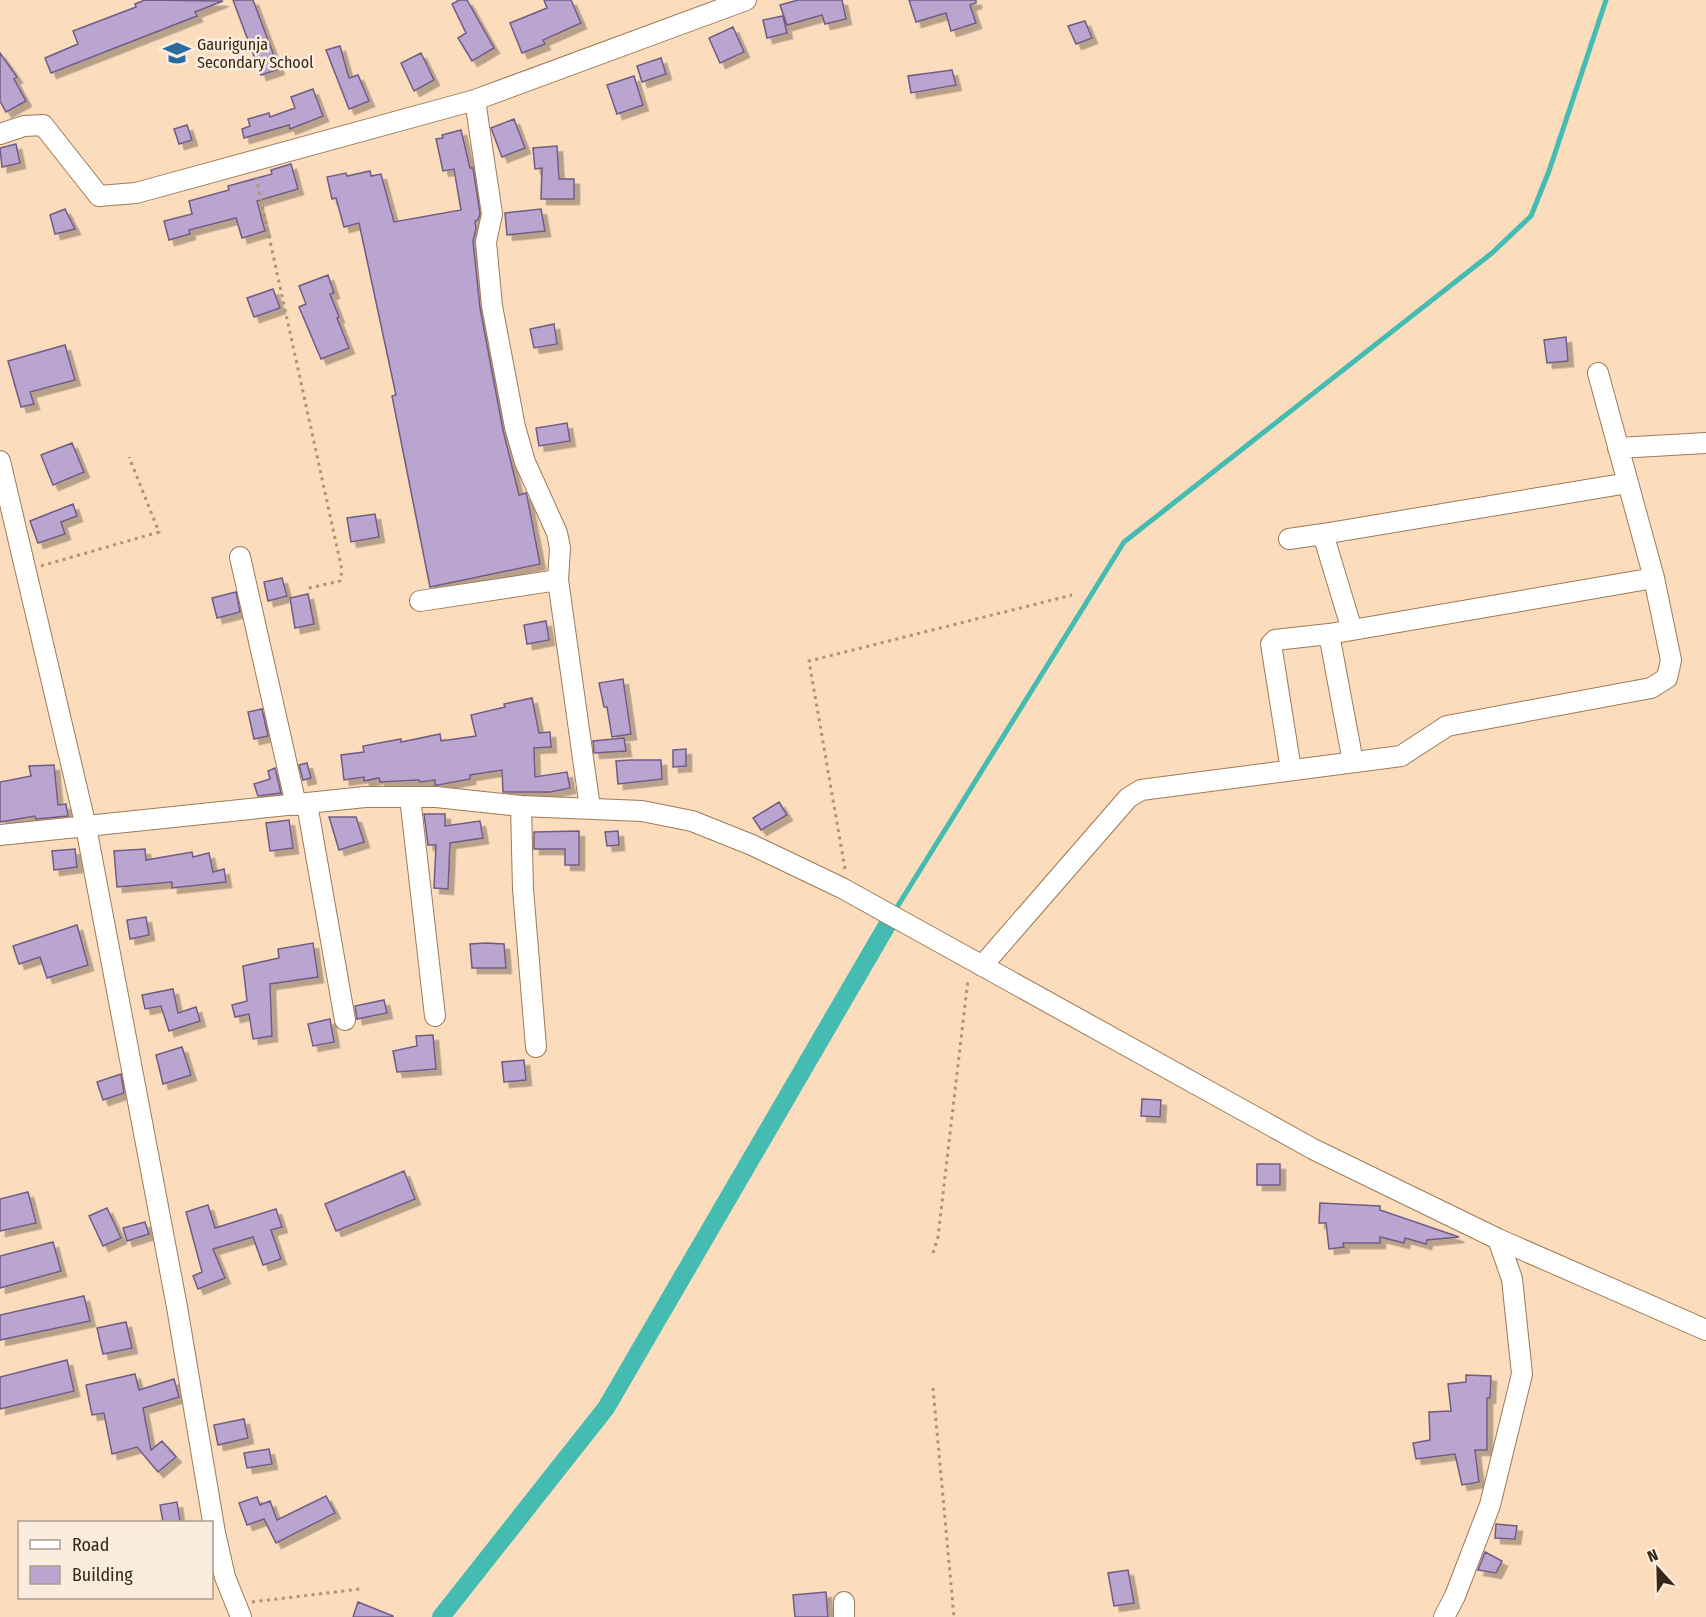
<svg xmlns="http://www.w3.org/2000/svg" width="1706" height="1617" font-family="'Fira Sans Condensed',sans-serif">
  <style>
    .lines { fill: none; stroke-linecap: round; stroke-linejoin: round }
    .stream { stroke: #44bcb2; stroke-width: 5 }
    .canal { stroke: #44bcb2; stroke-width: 18 }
    .building { fill: #baa4d0; stroke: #715c84; stroke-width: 1.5; filter: url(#shadow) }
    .minor-casing { stroke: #9e7b57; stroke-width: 22 }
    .path { stroke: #ac947b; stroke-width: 3; stroke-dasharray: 3 4.5; stroke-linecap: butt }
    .minor { stroke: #fff; stroke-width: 20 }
    .labels { text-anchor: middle; stroke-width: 5; stroke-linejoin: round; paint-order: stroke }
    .poi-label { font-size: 16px; fill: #352717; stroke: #fcecdd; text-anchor: start }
  </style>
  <defs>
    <filter id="shadow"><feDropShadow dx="5.5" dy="5.5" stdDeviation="0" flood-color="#0004"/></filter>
  </defs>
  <rect width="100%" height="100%" fill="#fbdcbd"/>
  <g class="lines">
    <path class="stream" d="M894,912L1124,542L1492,253L1531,216L1549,171L1606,0"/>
    <path class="canal" d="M441,1617L606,1408L893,915"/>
  </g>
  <path class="building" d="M145,0L223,1L195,12L197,16L51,73L45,58L78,44L73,31L136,7L135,4Z
    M233,0H253L279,69L261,75Z
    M459,0H467L494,48L472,61L458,38L466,33L452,4Z
    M544,0H571L581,23L543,40L545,44L522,53L510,23L547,8Z
    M798,0H842L846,19L825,24L822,15L787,25L780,5Z
    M909,0H976V3L970,5L976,23L951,31L946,13L916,22Z
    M783,16L787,33L767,38L763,20Z
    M1085,21L1092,38L1076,44L1068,26Z
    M733,27L744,52L720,63L709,38Z
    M340,46L349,78L358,75L369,101L349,109L326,50Z
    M0,53L17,77L14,79L26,101L6,112L0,101Z
    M421,53L434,80L414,91L401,63Z
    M661,58L666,74L642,82L637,66Z
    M952,70L956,85L911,93L908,76Z
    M634,76L643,105L617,114L607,85Z
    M313,89L323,116L290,129L289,125L244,138L242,129L250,126L248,119L269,113L270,117L295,108L291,97Z
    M514,119L525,148L502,157L491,128Z
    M187,125L192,140L179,144L174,129Z
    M461,130L470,168H473L480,214L478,220L475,221L476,229L473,241L480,308L503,430L519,495L526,493L527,496L540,564L430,587L392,396L396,395L359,223L344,227L336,198L332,199L327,177L346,173L347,176L370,171L371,176L381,174L394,222L461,210L454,169L443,171L436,139L443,138L442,135Z
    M16,144L20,163L2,167L0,148Z
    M557,146L559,179H574V199H541L542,168L535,169L533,148Z
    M291,164L298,189L257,201L265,231L242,238L236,218L189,230L190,234L169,240L164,221L192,214L189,201L229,190L228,186L272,174L271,170Z
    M65,209L75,229L55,234L50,215Z
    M541,209L545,231L507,235L505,213Z
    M328,275L334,293L330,294L339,317L337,318L349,348L321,359L299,307L306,304L299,286Z
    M273,289L280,308L254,317L247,298Z
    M554,324L557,344L534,348L530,329Z
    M1566,337L1568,361L1547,363L1544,340Z
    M65,345L75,380L30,392L34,404L21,407L8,361Z
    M567,423L570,441L539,446L536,428Z
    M72,443L84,472L53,485L41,455Z
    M73,504L77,516L61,522L65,534L38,543L30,521Z
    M375,514L379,537L351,542L347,518Z
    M282,578L287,596L268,601L264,582Z
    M236,592L240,612L217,618L212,598Z
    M308,594L314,624L295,628L290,598Z
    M546,621L549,640L527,644L524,625Z
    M623,679L631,734L612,737L607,707H604L599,683Z
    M532,698L539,733L550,732L551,747L534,748L535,777L567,772L570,788L550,792H503L502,770L470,775V779L438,785H435V780L420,782L419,780L380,782L379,778L364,781V777L344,780L341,755L364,752L363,746L401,739V742L440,734L441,741L476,736L471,715L505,707L504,704Z
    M262,709L268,736L254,739L248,712Z
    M624,738L626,751L594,753L593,741Z
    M686,749V766L673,767V750Z
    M631,760H661L662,779L618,784L616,761Z
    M307,763L311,778L303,780L299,765Z
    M54,765L58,805L66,804L68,816L36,819L35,816L0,822V782L31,776L29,766Z
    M275,768L281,793L258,796L254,784L270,779L268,771Z
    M779,802L787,815L761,830L753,818Z
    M424,814H445V826L480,821L483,838L450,843L448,889L434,888L436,845H428Z
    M329,817H356L364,842L339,850Z
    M289,820L293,848L270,851L266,823Z
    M579,831V865H565V849H534V832Z
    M618,831L619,845L607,846L605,832Z
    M75,849L77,867L54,870L52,851Z
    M145,849L146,860L192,852L193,857L209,853L213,872L224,869L226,882L172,888V882L117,887L114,851Z
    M146,917L149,935L130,939L127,920Z
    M77,925L88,965L47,978L40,957L19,964L13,946Z
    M313,943L318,977L270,984L272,1036L253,1039L249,1014L235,1017L232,1005L247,1001L243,966L279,958L278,949Z
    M486,943L504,944L506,968H472L470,944Z
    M173,989L178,1013L196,1007L200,1021L169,1031L161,1006L145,1009L142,995Z
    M384,1000L387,1013L357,1019L355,1006Z
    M330,1019L334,1042L313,1046L308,1024Z
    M433,1035L436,1069L397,1072L393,1051L417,1046L416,1036Z
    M182,1047L191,1075L163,1084L156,1055Z
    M524,1060L526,1080L504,1082L502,1062Z
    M121,1074L124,1093L103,1100L97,1082Z
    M1142,1099L1161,1100L1160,1117L1141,1116Z
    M1257,1164H1280V1185H1257Z
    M404,1171L415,1199L336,1231L325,1204Z
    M28,1192L36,1223L0,1231V1199Z
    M1320,1203L1380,1206V1210L1459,1237L1427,1240L1426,1244L1405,1238L1404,1243L1380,1237V1243H1343L1344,1247L1329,1249L1326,1223H1319Z
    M208,1205L215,1228L276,1209L282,1227L271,1230L281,1259L263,1265L253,1237L213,1249L225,1278L198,1289L193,1276L202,1272L186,1212Z
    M107,1208L121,1238L103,1246L89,1216Z
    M145,1222L149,1234L127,1241L123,1228Z
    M53,1242L61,1271L0,1288V1256Z
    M84,1296L90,1321L0,1340V1315Z
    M126,1322L132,1348L103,1354L97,1328Z
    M67,1360L74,1391L0,1409V1377Z
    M135,1374L139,1390L174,1379L179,1397L143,1408L151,1450L162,1441L176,1457L158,1472L137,1447L112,1454L104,1413L92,1415L86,1385Z
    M1466,1375L1491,1376L1490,1398H1487V1450H1475L1479,1482L1462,1485L1455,1454L1416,1459L1413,1443L1430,1440L1429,1412L1451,1411L1448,1384L1466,1382Z
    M244,1419L248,1438L218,1445L214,1425Z
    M269,1449L272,1464L247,1468L244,1453Z
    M326,1496L335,1513L276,1543L264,1519L247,1525L239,1503L257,1497L260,1505L270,1501L277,1520Z
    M177,1502L180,1522H163L160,1505Z
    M1496,1524L1517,1526L1515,1539L1495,1538Z
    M1485,1552L1502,1561L1496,1573L1478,1570Z
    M1128,1570L1134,1603L1114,1606L1108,1573Z
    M826,1592L828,1617H795L793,1595Z
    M358,1602L393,1616V1617H353Z"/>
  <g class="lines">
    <defs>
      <path id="minor" d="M475,100L492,214L486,242L492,306L515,427L525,462L557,533L560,548L558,580L590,808
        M0,134L24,126L43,125L99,196L136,193L475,100L746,0
        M1618,448L1706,443
        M0,461L86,827L177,1307L215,1533L225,1577L241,1617
        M1289,539L1323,534
        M240,557L296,805
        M420,601L558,580
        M1352,630L1323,534L1628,483
        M1329,634L1353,762
        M1291,770L1271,644L1275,640L1329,634L1654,578
        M410,797L435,1016
        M307,804L345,1020
        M521,806L523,889L536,1047
        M0,835L365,797H436L521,806L642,811L692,821L752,845L842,888L1313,1149L1498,1239L1706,1330
        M982,966L1128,798L1141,790L1401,756L1447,726L1651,688L1667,678L1671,660L1654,578L1598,373
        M844,1602V1617
        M1444,1617L1455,1596L1490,1505L1522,1374L1512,1279L1498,1239"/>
    </defs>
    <use href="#minor" class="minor-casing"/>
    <path class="path" d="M256,177L342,570L340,581L305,589
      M41,566L159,532L129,457
      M845,869L809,661L1072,595
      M933,1253L938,1237L968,979
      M933,1388L954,1617
      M252,1602L360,1589"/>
    <use href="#minor" class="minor"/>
  </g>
  <defs>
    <symbol id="school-bare" viewBox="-9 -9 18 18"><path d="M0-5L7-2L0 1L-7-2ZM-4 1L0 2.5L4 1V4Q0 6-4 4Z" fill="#2a6aa0" stroke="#fcecdd" stroke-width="2.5" paint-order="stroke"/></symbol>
  </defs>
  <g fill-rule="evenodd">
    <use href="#school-bare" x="158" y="34" width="38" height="38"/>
  </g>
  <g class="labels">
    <g class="poi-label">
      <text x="197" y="50">Gaurigunja<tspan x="197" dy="18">Secondary School</tspan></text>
    </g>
  </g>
  <rect x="18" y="1521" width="195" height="78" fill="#fcecdd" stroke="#ac9d8e" stroke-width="1.5"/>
  <rect x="30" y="1540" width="30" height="9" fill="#ffffff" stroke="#ac9d8e" stroke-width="1.5"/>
  <text x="72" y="1551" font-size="18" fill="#352717">Road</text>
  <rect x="30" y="1566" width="30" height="18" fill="#baa4d0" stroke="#ac9d8e" stroke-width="1.5"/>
  <text x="72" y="1581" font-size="18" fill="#352717">Building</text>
  <g transform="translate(1658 1569) rotate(338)" stroke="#fcecdd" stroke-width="4.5" paint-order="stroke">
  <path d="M0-4.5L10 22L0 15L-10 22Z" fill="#352717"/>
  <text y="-9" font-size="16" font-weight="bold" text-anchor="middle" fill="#352717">N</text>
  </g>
</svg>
